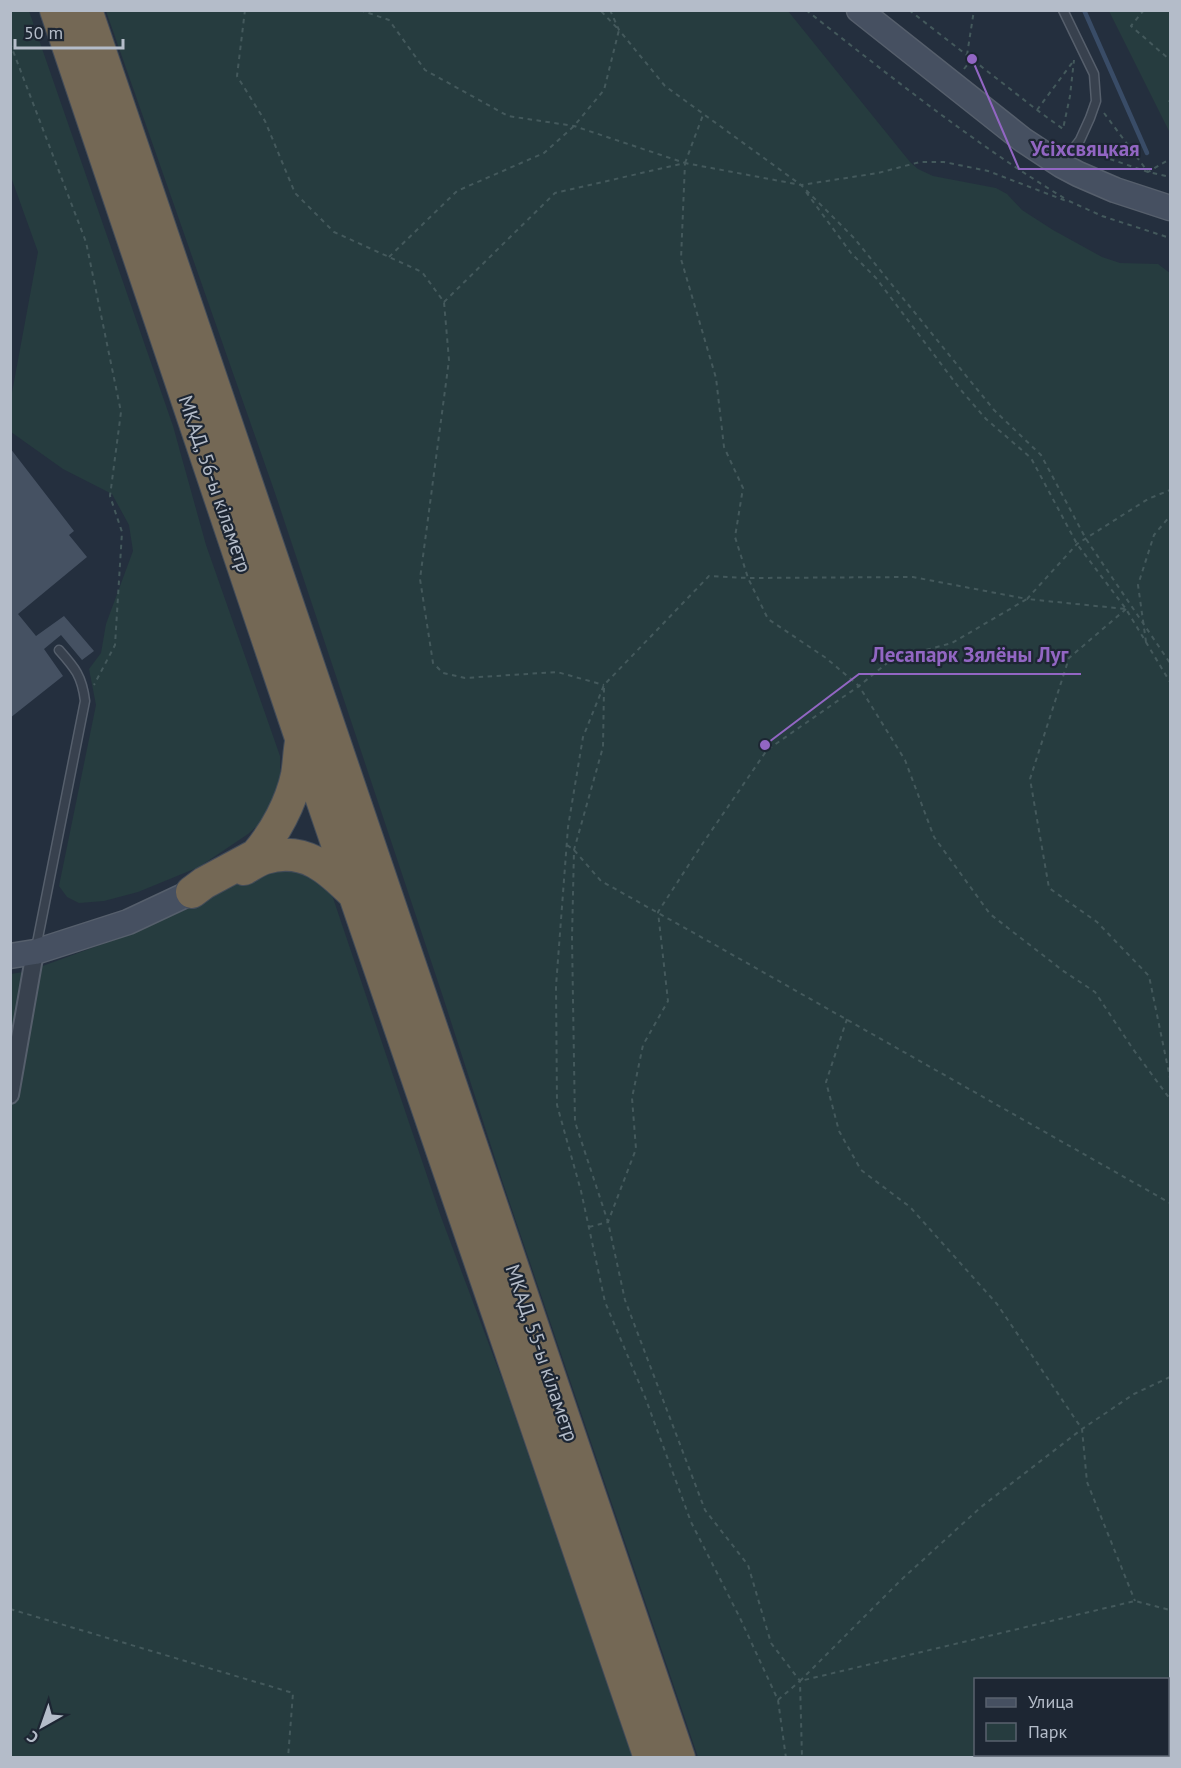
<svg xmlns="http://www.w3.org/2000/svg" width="1181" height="1768" font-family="'PT Sans',sans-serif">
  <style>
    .green { fill: #263c3f; fill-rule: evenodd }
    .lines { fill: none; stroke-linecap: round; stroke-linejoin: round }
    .stream { stroke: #394c67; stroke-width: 4.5 }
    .building { fill: #455162 }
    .lane-casing { stroke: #565f6c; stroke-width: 11 }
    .street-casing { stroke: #565f6c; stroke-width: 20 }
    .secondary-casing { stroke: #565f6c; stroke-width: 27 }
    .highway-casing { stroke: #434c59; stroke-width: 34 }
    .path { stroke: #44595c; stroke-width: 2; stroke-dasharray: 4.5 4.5; stroke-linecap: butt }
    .lane { stroke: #38414e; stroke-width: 8 }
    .street { stroke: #38414e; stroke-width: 16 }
    .secondary { stroke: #465061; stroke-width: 24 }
    .highway { stroke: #746855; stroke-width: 32 }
    .labels { text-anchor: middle; stroke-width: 4.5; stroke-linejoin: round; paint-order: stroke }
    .street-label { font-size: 20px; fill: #b4bcc9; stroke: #1d2633 }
    .leader { fill: none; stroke: #9266c3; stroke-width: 2 }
    .callout-dot { fill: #9266c3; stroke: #1d2633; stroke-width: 2 }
    .callout-label { font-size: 21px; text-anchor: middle; font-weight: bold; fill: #9266c3; stroke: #1d2633; stroke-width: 4.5; stroke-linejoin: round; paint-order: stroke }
  </style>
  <rect width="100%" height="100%" fill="#242f3e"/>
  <path class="green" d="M11,11H29L173,426L206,545L280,756V782L264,820L248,834L199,867L138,892L104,901L79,903L67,897L59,886L96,705L89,669L101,653L106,624L133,551L129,525L112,494L63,469L11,432V398L38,252L11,177Z
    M106,11H788L910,162L918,169L933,176L996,188L1007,194L1022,210L1053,230L1102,257L1120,263L1158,264L1170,273V1757H698L502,1180L443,997L275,493ZM976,1680H1168V1754H976Z
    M1109,11H1170V133Z
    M276,859L322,875L332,895L441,1217L505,1387L632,1757L11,1758V974L29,971L130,934L210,899L208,894Z"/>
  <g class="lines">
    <path class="stream" d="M1084,10L1147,153"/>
  </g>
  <path class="building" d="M10,448L74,531L69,535L87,557L18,614L36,636L64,616L94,651L82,660L61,635L44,649L63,676L10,718Z"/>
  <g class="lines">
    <defs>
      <path id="lane" d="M1063,10L1094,74L1096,101L1090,118L1080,140L1063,162
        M36,948L85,701C82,676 75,668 59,650"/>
      <path id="street" d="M10,1095L35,952"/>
      <path id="secondary" d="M859,10L1023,140L1061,165L1078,174L1115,190L1170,208
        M10,956L35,952L128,922L192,892"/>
      <path id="highway" d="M56,10L301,738L650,1758
        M86,10L679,1758
        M244,869C251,865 258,860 265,858C305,846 329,869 355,895
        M192,892L204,883L256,855C275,833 291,803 297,775C299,764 299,753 301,742"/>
    </defs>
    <use href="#lane" class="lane-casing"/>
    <use href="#street" class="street-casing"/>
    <use href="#secondary" class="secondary-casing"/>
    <use href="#highway" class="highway-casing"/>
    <path class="path" d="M245,10L237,76L265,121L295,193L334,232L422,272L444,302L449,360L420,579L433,663L443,673L465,678L557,672L604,685
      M360,10L389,20L425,70L508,116L574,126L685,163L681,259L716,378L724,447L743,488L735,537L748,578L768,619L826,658L859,686L905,760L934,837L990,914L1062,970L1095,992L1133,1049L1170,1099
      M610,10L619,30L665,86L801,185L854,238L994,410L1041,455L1086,539L1170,663
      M806,10C890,76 973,143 1064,198
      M909,10L1037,110L1063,129L1070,96L1074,60
      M1144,10L1131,26L1170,60
      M10,43L86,242L121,412L110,496L122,532L115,645L94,685
      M967,55L974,10
      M964,69L972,59
      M1169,102L1170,100
      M1037,110L1072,63
      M1104,113L1148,172L1170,159
      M1110,159L1148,172L1170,177
      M685,163L703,115
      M806,192L851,253L876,278L960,389L986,419L1031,458L1077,544L1126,609L1170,682
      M1069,201L1102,216L1170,238
      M389,257L457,191L544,153L574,126L604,90L619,30L600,10
      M444,302L555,193L685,163L801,185L878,173L920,162H944L988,171L1069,202
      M1126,609L1069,658L1030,779L1049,888L1097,922L1149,976L1170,1078
      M1146,642L1138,585L1154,535L1170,516
      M604,688L603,747L574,850L572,938L575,1122L608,1222L625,1300L705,1510L748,1565L771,1643L800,1681L802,1758
      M567,845L574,850L601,881L717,946L1170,1203
      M847,1019L826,1082L839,1131L861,1170L910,1207L997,1304L1082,1429L1087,1482L1135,1601
      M589,1227L608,1222L636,1149L632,1098L643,1045L668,1001L658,912L703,843L767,750L859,686L892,659L952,643L1027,599L1126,609
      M1170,1377L1134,1394L1082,1429L981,1507L901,1580L800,1681L1135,1601L1170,1610
      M10,1609L293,1693L288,1758
      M778,1700L800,1681
      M786,1758L778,1700L740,1618L691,1522L645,1397L605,1302L581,1191L557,1105L556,986L568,827L583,737L604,685L709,576L748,578L913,577L1027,599L1077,544L1148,499L1170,490"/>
    <use href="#lane" class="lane"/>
    <use href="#street" class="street"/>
    <use href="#secondary" class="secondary"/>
    <use href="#highway" class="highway"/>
  </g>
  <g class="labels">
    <g class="street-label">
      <text transform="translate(215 484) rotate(71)" y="7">МКАД, 56-ы кіламетр</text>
      <text transform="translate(542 1353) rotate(71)" y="7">МКАД, 55-ы кіламетр</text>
    </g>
  </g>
  <path class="leader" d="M972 59L1019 169H1152M765 745L859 674H1081"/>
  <g class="callout-dot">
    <circle cx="972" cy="59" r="6"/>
    <circle cx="765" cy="745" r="6"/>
  </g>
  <g class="callout-label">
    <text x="1085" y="156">Усіхсвяцкая</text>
    <text x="970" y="662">Лесапарк Зялёны Луг</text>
  </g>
  <rect width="1181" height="1768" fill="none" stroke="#b4bcc9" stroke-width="24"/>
  <rect x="974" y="1678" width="195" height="78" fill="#1d2633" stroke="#59626f" stroke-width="1.5"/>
  <rect x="986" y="1698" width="30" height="9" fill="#465061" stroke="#59626f" stroke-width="1.5"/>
  <text x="1028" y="1708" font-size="18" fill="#b4bcc9">Улица</text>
  <rect x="986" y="1723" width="30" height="18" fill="#263c3f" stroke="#59626f" stroke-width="1.5"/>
  <text x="1028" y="1738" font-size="18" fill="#b4bcc9">Парк</text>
  <g transform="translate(42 1726) rotate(220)" stroke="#1d2633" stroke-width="4.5" paint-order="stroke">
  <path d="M0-4.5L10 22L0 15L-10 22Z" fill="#b4bcc9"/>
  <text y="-9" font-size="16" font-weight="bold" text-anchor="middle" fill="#b4bcc9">С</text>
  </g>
  <path d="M15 39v9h108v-9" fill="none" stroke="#b4bcc9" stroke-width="3"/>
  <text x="24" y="39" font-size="18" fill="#b4bcc9" stroke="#1d2633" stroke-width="4.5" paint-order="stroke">50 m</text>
</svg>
